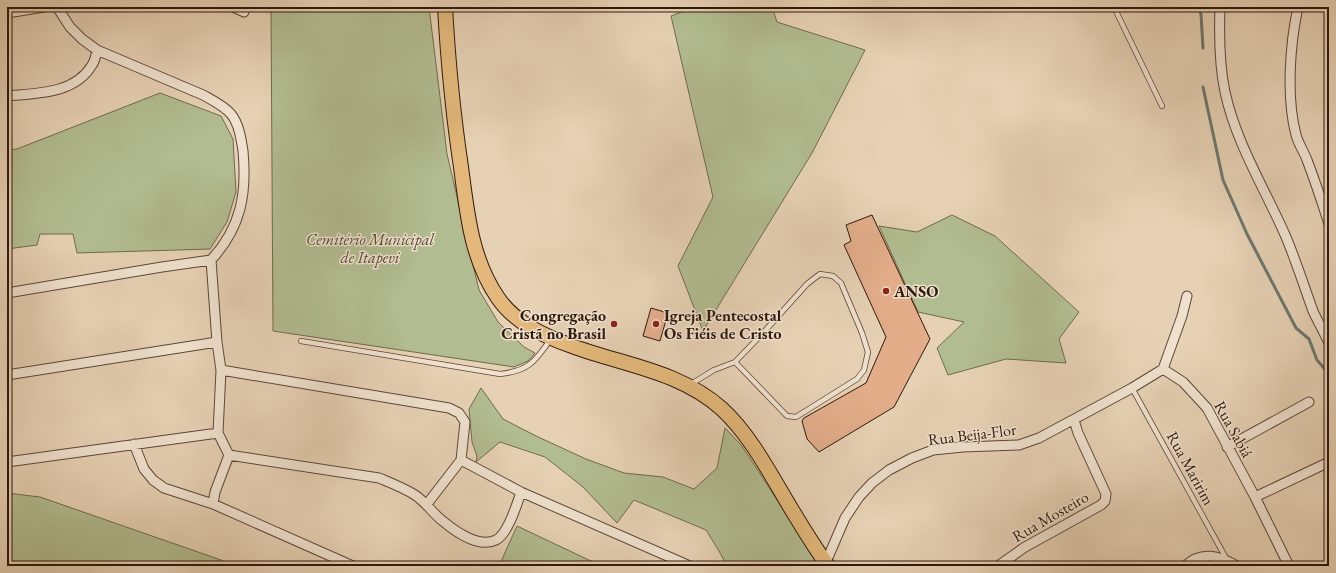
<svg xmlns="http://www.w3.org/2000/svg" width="1336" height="573" font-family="'EB Garamond',serif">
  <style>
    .green { fill: #b1bc90; stroke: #706a4e }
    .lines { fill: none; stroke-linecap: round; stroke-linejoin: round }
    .stream { stroke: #6d776f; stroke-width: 3 }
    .building { fill: #e3ad8a; stroke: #2f180d }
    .service-casing { stroke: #5d4637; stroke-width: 6 }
    .minor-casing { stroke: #5d4637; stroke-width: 11 }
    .primary-casing { stroke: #2f180d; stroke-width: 16 }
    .service { stroke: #efe1ce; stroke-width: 4.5 }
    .minor { stroke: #efe1ce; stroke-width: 9 }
    .primary { stroke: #e3b87a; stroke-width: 14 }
    .poi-dot { fill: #8f2418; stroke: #efe1ce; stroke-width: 1.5 }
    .labels { text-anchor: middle; stroke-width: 3; stroke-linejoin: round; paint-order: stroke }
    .park-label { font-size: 16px; font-style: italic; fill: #564934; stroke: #efe1ce }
    .poi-label { font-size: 16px; font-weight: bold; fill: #2f180d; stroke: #efe1ce; text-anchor: start }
    .street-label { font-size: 16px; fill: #2f180d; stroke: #efe1ce }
  </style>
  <rect width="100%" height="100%" fill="#e6d1b4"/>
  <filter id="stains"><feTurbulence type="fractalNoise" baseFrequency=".005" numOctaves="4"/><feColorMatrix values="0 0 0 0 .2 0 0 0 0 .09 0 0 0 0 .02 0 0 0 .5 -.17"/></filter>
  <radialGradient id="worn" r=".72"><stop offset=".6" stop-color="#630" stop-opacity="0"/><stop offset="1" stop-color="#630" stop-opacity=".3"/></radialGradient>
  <path class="green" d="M271,7H429L447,154L479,290L498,322L524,347L535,353L528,361L514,367L273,331Z
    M694,7H772L777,22L865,50L812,153L703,331L678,266L713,197L671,16Z
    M160,93L221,116L233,139L236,192L227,222L210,249L77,253L73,234H40L37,245L7,249V150L17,149Z
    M952,215L995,236L1079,312L1059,339L1066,363L1006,359L948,375L937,348L964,322L918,312L879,226L917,232Z
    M481,388L503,419L536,436L586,459L624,473L663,477L694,489L717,468L725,428L742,446L820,566H727L719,551L706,530L634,500L617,523L583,487L545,457L500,442L476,462L477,456L472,442L469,409Z
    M7,493L40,497L221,560L232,566H7Z
    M517,526L591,561L619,566H499Z"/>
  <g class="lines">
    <path class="stream" d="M1198,7L1201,14L1203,48
      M1203,87L1223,180L1247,234L1296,328L1309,339L1317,360L1329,374"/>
  </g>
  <path class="building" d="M872,215L930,339L894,407L819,452L807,439L802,421L804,418L866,383L886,337L844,245L851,241L846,225Z
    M651,308L668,313L660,341L643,336Z"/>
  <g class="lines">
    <defs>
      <path id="service" d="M1114,7L1162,106
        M1083,9L1088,7
        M301,341L500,374C528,371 535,362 550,340
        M691,384L714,370L735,362L763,333L807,284L820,274L833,276L841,283L862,333L868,352L864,370L857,379L796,417L787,416L735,362
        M1132,388L1227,560"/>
      <path id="minor" d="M57,7L70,27L82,39L97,50L203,95C212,100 223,105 231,114C239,124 241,138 243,151C247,194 241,228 211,260L217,342L221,370L218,433
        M233,7L244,12
        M1220,7C1219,35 1219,64 1225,92C1236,143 1265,189 1286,237C1296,261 1304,286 1313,311C1318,322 1324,332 1329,343
        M1298,7C1290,44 1286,97 1296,135C1298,143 1304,152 1307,160C1315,181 1322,202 1329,224
        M7,13L44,7
        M7,96C37,93 75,94 92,65C95,61 96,55 97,50
        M7,293L162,267L211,260
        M1163,369L1183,382L1207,408L1255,497L1289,566
        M1163,369L1182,316L1187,296
        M221,370L449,408L459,413L465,422L461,460L427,504
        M7,375L217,342
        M134,444L144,469L153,480L164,488L213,504L353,566
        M1227,447L1309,402
        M229,455L379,478C391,483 404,488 415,495C427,503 433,514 444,522C456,532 479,548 496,540C508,534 517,504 521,492
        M461,460L521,492L690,566
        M7,462L218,433
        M1255,497L1329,462
        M213,504L215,492L229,455L218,433
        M826,562L845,518L859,497L872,483L889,470L912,458L933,450L963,447L1019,445L1039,438L1132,388L1163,369
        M998,566L1025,547L1101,505L1105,501L1106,494L1078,433L1074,420
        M1185,566C1202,550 1219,556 1237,566"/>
      <path id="primary" d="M445,7C448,60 453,114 461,167C467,212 471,259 498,298C515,323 544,336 572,346C623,365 680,371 722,409C749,434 767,468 786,500C799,522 813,545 828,566"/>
    </defs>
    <use href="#service" class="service-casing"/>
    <use href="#minor" class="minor-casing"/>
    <use href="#primary" class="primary-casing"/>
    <use href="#service" class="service"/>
    <use href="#minor" class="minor"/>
    <use href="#primary" class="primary"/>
  </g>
  <g class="poi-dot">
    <circle cx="886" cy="291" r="4"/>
    <circle cx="614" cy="324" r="4"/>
    <circle cx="656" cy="324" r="4"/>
  </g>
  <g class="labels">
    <g class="park-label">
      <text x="370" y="245">Cemitério Municipal<tspan x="370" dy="18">de Itapevi</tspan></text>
    </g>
    <g class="poi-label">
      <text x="894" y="297">ANSO</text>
      <text x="606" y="321" text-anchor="end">Congregação<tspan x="606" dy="18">Cristã no Brasil</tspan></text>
      <text x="664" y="321">Igreja Pentecostal<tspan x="664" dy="18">Os Fiéis de Cristo</tspan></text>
    </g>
    <g class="street-label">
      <text transform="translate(1234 429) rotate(61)" y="6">Rua Sabiá</text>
      <text transform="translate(972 434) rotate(-7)" y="6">Rua Beija-Flor</text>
      <text transform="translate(1191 468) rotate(61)" y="6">Rua Maririm</text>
      <text transform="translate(1050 516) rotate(-30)" y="6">Rua Mosteiro</text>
    </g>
  </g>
  <rect width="1336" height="573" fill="none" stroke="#e6d1b4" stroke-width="24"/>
  <rect x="8" y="8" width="1320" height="557" fill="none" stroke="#2f180d" stroke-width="2"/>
  <rect x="12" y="12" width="1312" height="549" fill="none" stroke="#2f180d"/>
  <rect width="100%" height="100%" filter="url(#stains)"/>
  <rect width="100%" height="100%" fill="url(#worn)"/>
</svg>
